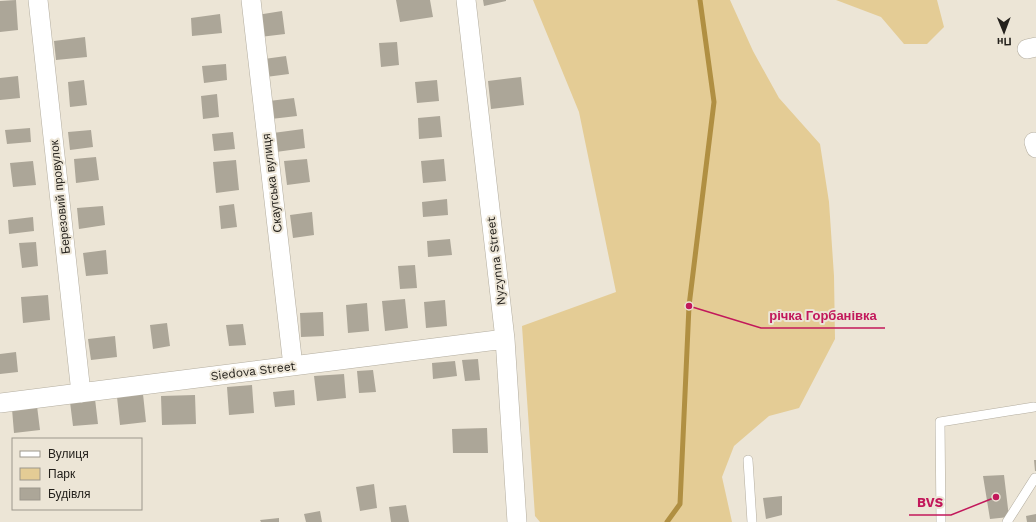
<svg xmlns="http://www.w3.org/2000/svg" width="1036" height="522" font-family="'Work Sans',sans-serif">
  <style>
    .green { fill: #e4cc95 }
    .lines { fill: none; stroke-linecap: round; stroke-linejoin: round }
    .stream { stroke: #b08f42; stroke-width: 5 }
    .building { fill: #aca698 }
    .service-casing { stroke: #b3ad9f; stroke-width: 10 }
    .minor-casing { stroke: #b3ad9f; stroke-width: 20 }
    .service { stroke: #fff; stroke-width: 9 }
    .minor { stroke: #fff; stroke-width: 19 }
    .labels { text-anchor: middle; stroke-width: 4; stroke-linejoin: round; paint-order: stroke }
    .street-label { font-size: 12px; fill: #24211c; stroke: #ece5d6 }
    .leader { fill: none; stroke: #c2185b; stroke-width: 1.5 }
    .callout-dot { fill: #c2185b; stroke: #ece5d6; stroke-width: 1.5 }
    .callout-label { font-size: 13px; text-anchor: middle; font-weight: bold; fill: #c2185b; stroke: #ece5d6; stroke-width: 4; stroke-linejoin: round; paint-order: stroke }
  </style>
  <rect width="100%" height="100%" fill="#ece5d6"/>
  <path class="green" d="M533,0H730L753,51L779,98L820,144L829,202L834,276L835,339L799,408L769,416L734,446L722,477L732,522H540L535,516L522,326L616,292L579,112Z
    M836,0H937L944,27L927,44H904L881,17Z"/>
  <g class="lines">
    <path class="stream" d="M667,522L680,504L689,306L714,102L700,0"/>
  </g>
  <path class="building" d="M16,0L18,30L0,32V1Z
    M396,0H430L433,17L400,22Z
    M483,0H506V1L484,6Z
    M282,11L285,34L260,37L257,15Z
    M220,14L222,33L192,36L191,18Z
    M85,37L87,57L56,60L54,41Z
    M397,42L399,65L381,67L379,43Z
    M286,56L289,74L266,77L264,59Z
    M226,64L227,80L204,83L202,66Z
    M18,76L20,98L0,100V78Z
    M521,77L524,105L491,109L488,81Z
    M84,80L87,105L70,107L68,82Z
    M437,80L439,101L417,103L415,82Z
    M217,94L219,117L203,119L201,96Z
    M294,98L297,116L271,119L269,101Z
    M440,116L442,137L419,139L418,118Z
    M30,128L31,142L7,144L5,130Z
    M303,129L305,148L276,152L273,133Z
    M91,130L93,147L70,150L68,132Z
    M233,132L235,149L214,151L212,134Z
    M96,157L99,180L76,183L74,159Z
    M307,159L310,182L287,185L284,161Z
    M444,159L446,181L423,183L421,161Z
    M236,160L239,190L216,193L213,162Z
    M33,161L36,185L13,187L10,163Z
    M447,199L448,215L423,217L422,202Z
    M234,204L237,227L221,229L219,206Z
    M103,206L105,225L79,229L77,208Z
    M312,212L314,235L293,238L290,215Z
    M33,217L34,231L9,234L8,220Z
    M450,239L452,255L428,257L427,241Z
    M36,242L38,266L22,268L19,243Z
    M106,250L108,274L86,276L83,253Z
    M415,265L417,288L400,289L398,266Z
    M48,295L50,320L23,323L21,297Z
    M405,299L408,328L385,331L382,301Z
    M445,300L447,326L426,328L424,302Z
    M367,303L369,331L348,333L346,305Z
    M323,312L324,336L301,337L300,313Z
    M167,323L170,346L153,349L150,325Z
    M243,324L246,345L229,346L226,325Z
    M115,336L117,357L91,360L88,339Z
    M16,352L18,372L0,374V354Z
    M478,359L480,380L465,381L462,360Z
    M455,361L457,376L433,379L432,363Z
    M373,370L376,392L359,393L357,371Z
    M344,374L346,398L317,401L314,376Z
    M252,385L254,413L229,415L227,387Z
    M294,390L295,405L275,407L273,392Z
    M143,394L146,422L120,425L117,397Z
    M195,395L196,424L162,425L161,396Z
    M95,399L98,424L73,426L70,402Z
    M37,406L40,430L14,433L12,409Z
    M487,428L488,453H453L452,429Z
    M1034,460H1036V471H1035Z
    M1004,475L1009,517L990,519L983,476Z
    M374,484L377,508L360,511L356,487Z
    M782,496V515L766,519L763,498Z
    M406,505L409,522H391L389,507Z
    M320,511L322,522H306L304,514Z
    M1036,514V522H1027L1026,516Z
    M279,518V522H261L260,520Z"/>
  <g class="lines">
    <defs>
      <path id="service" d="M748,460L752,522
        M941,522L940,422L1034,407
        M1007,522L1035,478"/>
      <path id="minor" d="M38,0L81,393
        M251,0L293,366
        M466,0L505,339L517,522
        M1027,49L1036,47
        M1034,142L1036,148
        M0,403L505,339"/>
    </defs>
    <use href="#service" class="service-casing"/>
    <use href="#minor" class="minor-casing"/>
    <use href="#service" class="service"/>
    <use href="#minor" class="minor"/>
  </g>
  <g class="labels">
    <g class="street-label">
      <text transform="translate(272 183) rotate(-97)" y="4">Скаутська вулиця</text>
      <text transform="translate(60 197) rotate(-96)" y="4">Березовий провулок</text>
      <text transform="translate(496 261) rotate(-97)" y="4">Nyzynna Street</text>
      <text transform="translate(253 371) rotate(-7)" y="4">Siedova Street</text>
    </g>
  </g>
  <path class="leader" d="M689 306L761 328H885M996 497L951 515H909"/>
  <g class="callout-dot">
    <circle cx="689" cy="306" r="4"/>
    <circle cx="996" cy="497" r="4"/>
  </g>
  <g class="callout-label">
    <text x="823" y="320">річка Горбанівка</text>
    <text x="930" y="507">BVS</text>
  </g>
  <rect x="12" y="438" width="130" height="72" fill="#ece5d6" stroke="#9c978c"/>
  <rect x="20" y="451" width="20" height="6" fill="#ffffff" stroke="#9c978c"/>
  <text x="48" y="458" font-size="12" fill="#24211c">Вулиця</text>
  <rect x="20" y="468" width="20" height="12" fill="#e4cc95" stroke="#9c978c"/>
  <text x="48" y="478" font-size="12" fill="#24211c">Парк</text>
  <rect x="20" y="488" width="20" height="12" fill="#aca698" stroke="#9c978c"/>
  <text x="48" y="498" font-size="12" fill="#24211c">Будівля</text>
  <g transform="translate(1004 32) rotate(179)" stroke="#ece5d6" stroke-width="3" paint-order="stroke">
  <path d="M0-3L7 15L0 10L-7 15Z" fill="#24211c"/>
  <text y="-6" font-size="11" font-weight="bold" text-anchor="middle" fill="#24211c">Пн</text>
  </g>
</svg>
